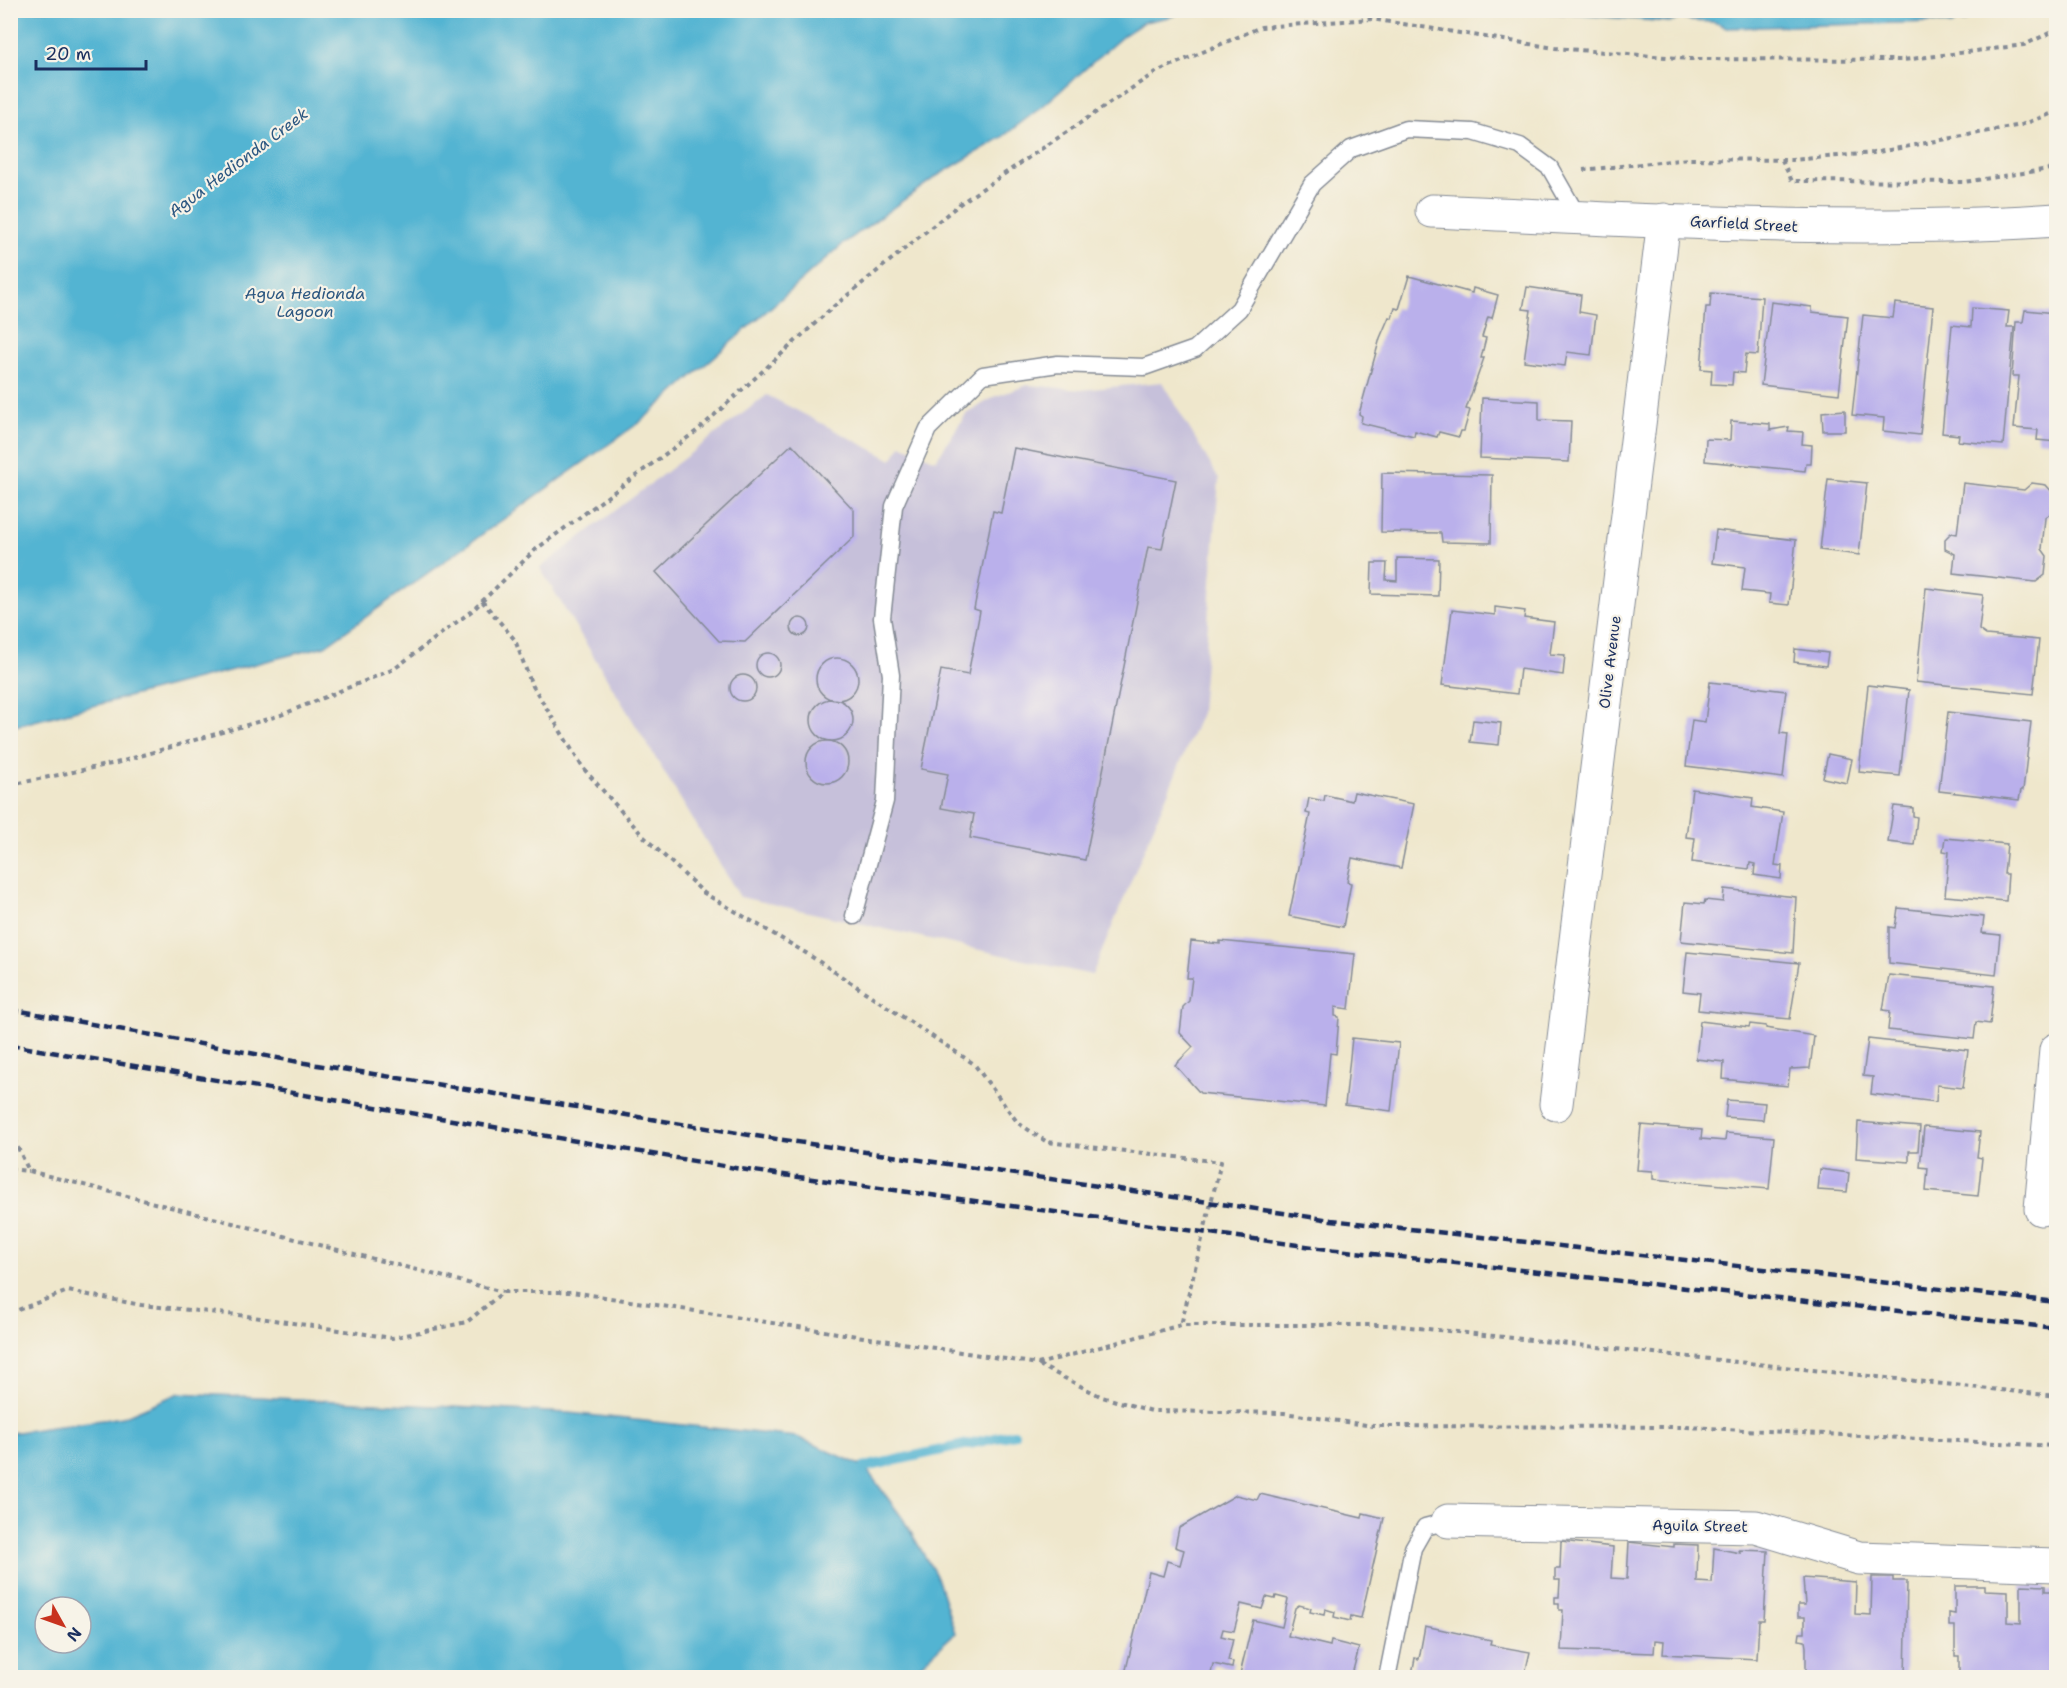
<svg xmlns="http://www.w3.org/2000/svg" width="2067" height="1688" font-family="'Shantell Sans',sans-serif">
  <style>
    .industrial { fill: #c6c0da }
    .water { fill: #53b4d2; stroke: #377298; stroke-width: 1.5; fill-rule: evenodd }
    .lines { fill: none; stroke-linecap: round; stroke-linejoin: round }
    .stream { stroke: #53b4d2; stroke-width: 10 }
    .building { fill: #bab0eb }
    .service-casing { stroke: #858b95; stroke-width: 19 }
    .minor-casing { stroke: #858b95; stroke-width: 35 }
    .tertiary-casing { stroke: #858b95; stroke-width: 35 }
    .path { stroke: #858b95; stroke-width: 4; stroke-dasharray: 4.5 4.5; stroke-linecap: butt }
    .service { stroke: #fff; stroke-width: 16 }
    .minor { stroke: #fff; stroke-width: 33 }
    .tertiary { stroke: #fff; stroke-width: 33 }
    .rail { stroke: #1b2f5e; stroke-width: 4.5; stroke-dasharray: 9 4.5; stroke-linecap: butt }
    .labels { text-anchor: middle; stroke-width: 4.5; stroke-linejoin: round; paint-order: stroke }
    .street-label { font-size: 15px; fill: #1b2f5e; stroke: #f7f3e8 }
    .water-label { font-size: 16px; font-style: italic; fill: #2c5781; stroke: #f7f3e8 }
  </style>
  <rect width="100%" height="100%" fill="#f7f3e8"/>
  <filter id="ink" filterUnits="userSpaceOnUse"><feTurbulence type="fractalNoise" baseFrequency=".0167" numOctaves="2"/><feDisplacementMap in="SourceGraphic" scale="12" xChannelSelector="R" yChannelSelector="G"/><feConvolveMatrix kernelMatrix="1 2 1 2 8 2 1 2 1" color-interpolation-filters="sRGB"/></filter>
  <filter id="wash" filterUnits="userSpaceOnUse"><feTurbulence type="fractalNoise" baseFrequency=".008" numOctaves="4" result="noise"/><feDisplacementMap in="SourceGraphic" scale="24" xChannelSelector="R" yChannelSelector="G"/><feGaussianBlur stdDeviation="1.35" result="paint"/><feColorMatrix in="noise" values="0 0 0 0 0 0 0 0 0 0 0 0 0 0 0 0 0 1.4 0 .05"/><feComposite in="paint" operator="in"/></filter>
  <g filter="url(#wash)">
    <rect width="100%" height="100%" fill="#efe7cc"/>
    <path class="industrial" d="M1162,382L1219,479L1201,713L1092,975L740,897L540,568L767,395L892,460L901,445L936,460L966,414L994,397L1028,385L1081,390Z"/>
    <path class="water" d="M11,10H1181V11L1173,16L1144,22L1124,35L1043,106L1001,138L937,176L843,244L640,422L325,646L11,727Z
      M1528,11L2004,10V11L1997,15L1973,14L1964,22L1958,21L1951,25L1933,22L1726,28C1711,16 1698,26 1682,18L1670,22Z
      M179,1393L569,1413L797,1437L865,1467L903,1519L937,1577L955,1633L920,1665L914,1678L11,1677V1433L123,1417ZM45,1607H81V1643H45Z"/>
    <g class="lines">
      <path class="stream" d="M865,1467L1014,1434"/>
    </g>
    <g id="blocks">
      <path class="building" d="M1409,276L1472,293L1473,288L1498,295L1492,318L1488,317L1482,337L1486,338L1481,358H1484L1466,409L1470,410L1464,431H1461L1459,437L1439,432L1437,437L1415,431L1414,436L1361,423L1362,416L1359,414L1380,338L1389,317L1392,318L1395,308L1399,309Z
        M1527,287L1581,295L1579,312L1596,315L1591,355L1567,352L1565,366L1524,361L1531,310L1523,309Z
        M1711,293L1762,297L1758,355L1746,354L1744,373L1733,372L1732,385L1711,384L1712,370L1701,369L1706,307H1710Z
        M1771,302L1812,307V312L1848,316L1839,394L1761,385Z
        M1895,303L1933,307L1920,435L1883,431L1884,418L1852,415L1863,315L1893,318Z
        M1972,308L2009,311L2007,327H2014L2003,445L1958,441L1959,435L1942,433L1952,325L1971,327Z
        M2025,310L2055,313L2056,315V442L2037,440L2038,430L2014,428L2019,376H2012L2016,322H2023Z
        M1482,398L1539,401V420L1571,421L1569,462L1480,458Z
        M1845,410V431H1823L1822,412Z
        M1731,421L1770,424V430L1789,427L1788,431L1803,432L1802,444L1812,445L1811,464H1806L1805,471L1705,461L1706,439L1730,440Z
        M792,444L854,510V537L745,642L719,641L656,572Z
        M1014,448L1176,480L1162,549L1148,547L1085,860L970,838L974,814L941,808L948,774L921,769L941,670L968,675L980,611L974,609L993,511L1001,513Z
        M1382,473L1492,475L1491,543L1442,542L1441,533L1381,532Z
        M1828,479L1867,483L1859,555L1820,550Z
        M1963,483L2024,490L2032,483L2046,485L2053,493L2051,513L2045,518L2042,549L2047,556L2045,575L2036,582L1953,573L1955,554L1945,549V539L1951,533L1957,534Z
        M1716,530L1796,540L1789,605L1769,603L1770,594L1742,591L1745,567L1712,563Z
        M1397,558L1439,559L1438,596L1371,594L1372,563H1387L1386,580L1397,581Z
        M1926,588L1983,595L1979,630L1986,635L2039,640L2033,694L1916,682Z
        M1495,607L1525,611L1524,618L1554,622L1550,654L1565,655L1563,675L1520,669L1517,694L1442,685L1452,610L1495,615Z
        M791 627a9 9 0 1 1 18 0a9 9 0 1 1-18 0Z
        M1795,649L1828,653L1826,666L1794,662Z
        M756 665a12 12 0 1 1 24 0a12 12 0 1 1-24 0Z
        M816 679a21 21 0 1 1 42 0a21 21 0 1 1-42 0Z
        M730 688a13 13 0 1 1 26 0a13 13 0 1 1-26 0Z
        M1710,682L1786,691L1780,733L1788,734L1783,778L1686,766L1692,720L1705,722Z
        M1868,685L1909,690L1900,776L1859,772Z
        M811 720a21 21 0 1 1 42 0a21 21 0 1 1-42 0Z
        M1948,712L2031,722L2023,790H2021L2019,800L1939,791Z
        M1473,720L1501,723L1499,745L1470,742Z
        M806 762a21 21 0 1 1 42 0a21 21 0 1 1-42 0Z
        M1828,754L1852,759L1847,783L1823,778Z
        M1692,789L1753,798L1752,807L1783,812L1775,865L1782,866L1781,879L1754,875L1755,864L1750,863L1749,869L1692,862L1695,838L1686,837Z
        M1354,792L1414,804L1401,868L1352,858L1347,882L1351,883L1343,927L1289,916L1310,814L1306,813L1309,798L1324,801L1325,795L1352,801Z
        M1894,806L1913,808V816L1917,817L1914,845L1888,842Z
        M1945,838L2007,844L2004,874H2008L2006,901L1945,896L1949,852L1943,851Z
        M1724,889L1796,897L1793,953L1681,941L1685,902L1704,904L1705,900L1723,902Z
        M1898,908L1984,917L1982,933L2000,935L1996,975L1889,963V927L1895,928Z
        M1191,941L1220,944V941L1355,954L1349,1009L1335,1007V1016L1339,1017L1336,1054L1330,1053L1325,1106L1200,1093L1175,1065L1193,1047L1180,1033L1183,1007L1189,1001L1192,978H1187Z
        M1687,952L1799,963L1790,1019L1698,1010L1700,993L1683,991Z
        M1889,975L1994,986L1990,1024L1976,1022L1974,1039L1888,1030L1890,1011L1883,1010Z
        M1700,1021L1749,1027L1750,1024L1766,1026V1028L1814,1036L1810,1068L1790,1069L1788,1086L1723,1079L1724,1062L1696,1059Z
        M1352,1038L1399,1043L1391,1111L1345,1105Z
        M1868,1039L1968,1050L1963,1088L1937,1085L1936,1102L1871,1094L1873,1077L1863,1076Z
        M1727,1100L1765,1103L1763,1120L1725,1117Z
        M1858,1122L1920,1127L1918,1151H1909V1162L1856,1158Z
        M1641,1125L1702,1130L1701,1139L1725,1141L1726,1133L1774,1137L1769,1189L1653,1179V1171L1637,1170Z
        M1924,1127L1980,1132L1977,1157L1982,1158L1978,1196L1926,1191L1928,1168L1920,1167Z
        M1820,1169L1849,1173L1847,1192L1818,1190Z
        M1260,1494L1362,1518L1363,1513L1384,1518L1361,1618L1351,1616L1350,1621L1334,1617L1335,1612L1325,1609L1324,1615L1310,1612L1311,1608L1299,1605L1295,1608L1288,1636L1330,1646L1331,1641L1359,1648L1351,1678H1239L1253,1620L1282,1627L1288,1599L1276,1596L1275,1599L1266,1597L1262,1609L1241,1604L1234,1631L1223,1629L1221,1636L1233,1639L1228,1661L1233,1662L1232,1668L1213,1664L1210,1678H1124L1149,1572L1163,1576L1167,1561L1180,1565L1184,1550L1175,1547L1179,1528L1236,1495L1257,1500Z
        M1561,1541L1613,1547L1611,1578L1627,1579L1629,1542L1674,1547V1544L1698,1545L1697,1582L1712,1583L1714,1548L1740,1553L1739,1550L1768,1551L1764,1620H1759L1757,1659L1663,1654L1664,1641L1655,1640L1654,1653L1561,1650L1563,1610H1559V1604H1555V1597H1559L1560,1580H1555V1569H1560Z
        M1872,1577H1893V1581H1907L1905,1678H1806V1647L1805,1641L1799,1640L1800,1633H1805V1617H1798V1605H1805L1803,1578L1856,1582L1855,1614L1871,1615Z
        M2021,1585L2045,1586V1591H2056V1678H1959V1656H1955V1626H1949V1613L1955,1614V1586H1985V1590L2008,1591V1622L2021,1623Z
        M1425,1626L1491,1640L1490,1645L1530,1652L1524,1678H1427L1412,1674L1415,1658L1419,1659Z"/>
    </g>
  </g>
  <g filter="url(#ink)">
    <use href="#blocks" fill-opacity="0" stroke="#858b95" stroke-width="1.5"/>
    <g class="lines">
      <defs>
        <path id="service" d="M854,916L885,801L891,675L882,618L894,506L928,429L983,375L1058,364L1144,367L1195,349L1239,309L1312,184L1351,149L1406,129L1473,132L1520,146L1550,168L1578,217
          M1387,1678L1413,1548L1425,1527L1448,1521"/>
        <path id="minor" d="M1556,1104L1664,220
          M2041,1209L2056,1050
          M1448,1521L1756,1527L1859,1558L2056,1565"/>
        <path id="tertiary" d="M1432,211C1640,220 1848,234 2056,220"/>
      </defs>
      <use href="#service" class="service-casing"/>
      <use href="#minor" class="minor-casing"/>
      <use href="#tertiary" class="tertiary-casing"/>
      <path class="path" d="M1782,160L1792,181L1964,182L2056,168
        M1583,170L1689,159L1792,160L1873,153L2021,125L2056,112
        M482,601L515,640L531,683L583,768L644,837L704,893L806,953L974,1064L1018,1123L1047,1142L1221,1162L1181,1325
        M10,785L116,763L281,715L394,669L473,610L535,550L698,430L833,307L961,203L1156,72L1261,27L1371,19L1555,48L1690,59L1903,60L2024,45L2056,30
        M10,1131L29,1171L503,1292
        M10,1169L29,1171
        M10,1313L68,1291L141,1305L247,1316L392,1338L467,1322L503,1292H572L1038,1364L1181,1325H1391L2056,1396
        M1039,1365L1102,1397L1152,1411L1284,1413L1373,1426L1687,1427L2056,1446"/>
      <use href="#service" class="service"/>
      <use href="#minor" class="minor"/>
      <use href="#tertiary" class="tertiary"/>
      <path class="rail" d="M10,1009L299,1062L756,1136L1331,1220L2056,1302
        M10,1045L747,1170L1327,1249L2056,1328"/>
    </g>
  </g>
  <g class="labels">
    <g class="street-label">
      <text transform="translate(1744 224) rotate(3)" y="5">Garfield Street</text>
      <text transform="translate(1610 662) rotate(-83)" y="5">Olive Avenue</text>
      <text transform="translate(1700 1526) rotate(1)" y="5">Aguila Street</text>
    </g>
    <g class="water-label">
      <text transform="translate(238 162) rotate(-37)" y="6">Agua Hedionda Creek</text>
      <text x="305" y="299">Agua Hedionda<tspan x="305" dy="18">Lagoon</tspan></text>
    </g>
  </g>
  <rect width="2067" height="1688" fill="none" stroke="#f7f3e8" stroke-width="36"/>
  <g transform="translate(63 1625) rotate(130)"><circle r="28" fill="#f7f3e8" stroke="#9fa5b1" stroke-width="1.5"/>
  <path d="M0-4.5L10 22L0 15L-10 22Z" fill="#c8321e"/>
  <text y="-9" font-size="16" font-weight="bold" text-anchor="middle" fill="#1b2f5e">N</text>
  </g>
  <path d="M36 60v9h110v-9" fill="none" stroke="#1b2f5e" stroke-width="3"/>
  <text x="45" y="60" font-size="18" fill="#1b2f5e" stroke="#f7f3e8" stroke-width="4.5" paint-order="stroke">20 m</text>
</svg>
